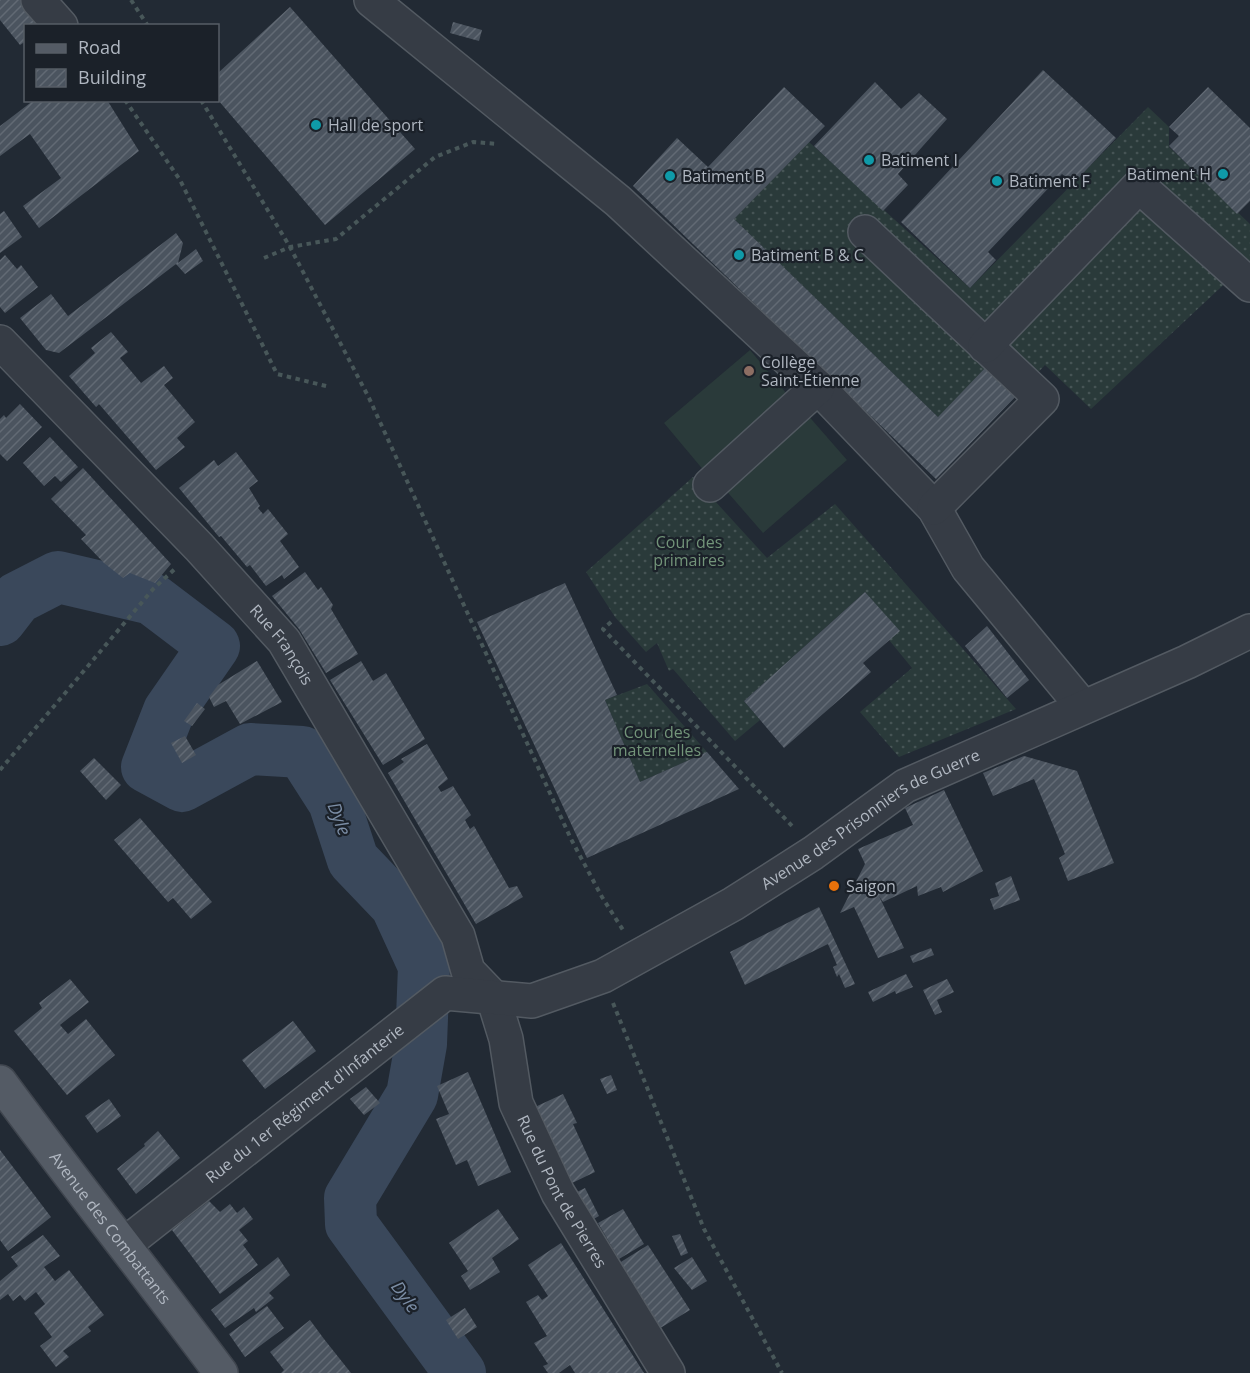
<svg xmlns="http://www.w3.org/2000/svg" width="1250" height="1373" font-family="'Open Sans',sans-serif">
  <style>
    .grass { fill: url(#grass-dots) }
    .pitch { fill: #2a3a3a }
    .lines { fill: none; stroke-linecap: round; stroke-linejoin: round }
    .river { stroke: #3a485b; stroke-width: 52 }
    .building { fill: url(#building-hatch) }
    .minor-casing { stroke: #535a62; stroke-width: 36 }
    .major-casing { stroke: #3f454e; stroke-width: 36 }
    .path { stroke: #485759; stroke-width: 4; stroke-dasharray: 4.5 4.5; stroke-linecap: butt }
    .minor { stroke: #363c45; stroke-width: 33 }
    .major { stroke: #545b65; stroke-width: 33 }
    .culture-dot { fill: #0f9aa8; stroke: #1b2129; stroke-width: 2 }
    .education-dot { fill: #8d6e63; stroke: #1b2129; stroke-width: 2 }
    .food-dot { fill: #e8710a; stroke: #1b2129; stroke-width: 2 }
    .labels { text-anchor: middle; stroke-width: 4.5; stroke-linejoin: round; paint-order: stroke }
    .poi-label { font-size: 16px; fill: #b0b7c1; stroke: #1b2129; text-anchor: start }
    .park-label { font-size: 16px; fill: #729479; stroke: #1b2129 }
    .street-label { font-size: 16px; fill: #b0b7c1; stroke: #1b2129 }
    .water-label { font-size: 18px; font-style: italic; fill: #7c8ea6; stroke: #1b2129 }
  </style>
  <defs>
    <pattern id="grass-dots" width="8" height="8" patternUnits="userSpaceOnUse" patternTransform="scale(1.5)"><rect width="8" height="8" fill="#2a3a3a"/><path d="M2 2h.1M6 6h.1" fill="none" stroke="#465455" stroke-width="1.8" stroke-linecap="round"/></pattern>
    <pattern id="building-hatch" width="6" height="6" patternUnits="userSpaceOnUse" patternTransform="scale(1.5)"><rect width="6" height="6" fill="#4b545f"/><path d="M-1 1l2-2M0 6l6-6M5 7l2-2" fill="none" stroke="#626a74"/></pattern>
  </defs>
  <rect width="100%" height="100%" fill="#222a34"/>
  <path class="grass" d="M1148,107L1169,127V147L1250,224V260L1091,409L1045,365L1016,396L938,417L734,219L809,142L970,288Z
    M693,477L767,558L835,504L1016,709L899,757L860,712L912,668L889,640L899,631L865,592L744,701L760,720L735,741L673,669L669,671L657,643L646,652L615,617L586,572Z
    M647,684L707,752L640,782L605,700Z"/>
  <path class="pitch" d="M750,350L791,399L705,472L664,423Z
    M806,413L847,460L763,533L723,487Z"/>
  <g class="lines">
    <path class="river" d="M0,620L17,598L58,577L152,599L214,646L169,711L147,767L182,786L250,749L302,752L334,802L353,860L396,905L424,966L421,1044L412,1095L350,1198L351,1224L460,1373"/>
  </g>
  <path class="building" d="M0,0H22L42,26H26V41L20,45L0,20Z
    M290,7L415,149L325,225L218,100V73Z
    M453,22L482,30L479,41L450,33Z
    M1043,70L1116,138L1073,184L1062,174L1058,178L988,252L996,260L970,288L901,222Z
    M875,82L901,109L919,93L947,119L898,174L908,185L883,211L814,146Z
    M784,87L825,126L734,219L938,417L986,367L1016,396L936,479L633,186L677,138L708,167Z
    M1208,87L1250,128V201L1237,214L1169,146L1179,136L1169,127Z
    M34,100H107L139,151L39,228L23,206L61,178L30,134L0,156V126Z
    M4,211L22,237L0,253V214Z
    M176,233L183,243L178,263L196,249L203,261L185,274L176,264L59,353L46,350L20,318L51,294L68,316Z
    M5,255L17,269L21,265L38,287L5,313L0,307V260Z
    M111,332L128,352L120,358L141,383L164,366L173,378L164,385L195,422L177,438L185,447L156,470L99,404L96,407L69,376L95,353L91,348Z
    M20,404L42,427L7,461L0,454V419L4,415L6,418Z
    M50,437L78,467L61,482L55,476L44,486L23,463Z
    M236,452L258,481L249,488L260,506L258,508L263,514L268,509L288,534L280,541L299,567L284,579L282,575L266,586L250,565L247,567L221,536L219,537L179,488L214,460L218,466Z
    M83,468L171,564L155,583L130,573L123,578L104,563L81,539L86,535L51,499Z
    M305,572L318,590L321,587L333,605L331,609L358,654L326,673L299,629L272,596Z
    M565,583L617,695L605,700L640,782L707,752L739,789L587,858L477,622Z
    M865,592L900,631L863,663L871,672L784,748L744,701Z
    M987,626L1029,680L1007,698L965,646Z
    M257,661L282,702L240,724L226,701L214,707L209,697L218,685Z
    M361,661L373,681L386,673L425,739L383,765L330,680Z
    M197,703L205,709L192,726L184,721Z
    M185,736L196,755L182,763L171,743Z
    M427,744L448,779L438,787L441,792L453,786L471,815L465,820L470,829L474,826L509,888L517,886L523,897L476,924L388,773L404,762L401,759Z
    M1024,756L1077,771L1114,863L1068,881L1059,858L1065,854L1034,779L993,796L983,773Z
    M94,758L121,785L106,800L80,771Z
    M944,790L983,871L943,892L941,887L918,896L917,886L883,902L879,896L904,948L878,958L854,907L840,913L865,864L858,849L913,825L905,808Z
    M140,818L212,902L191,919L173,898L168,902L114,840Z
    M1011,876L1020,900L994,910L990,899L999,896L995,883Z
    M819,907L855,984L845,988L839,974L837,977L833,967L837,965L828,944L745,985L730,952Z
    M931,948L934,955L913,963L910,956Z
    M906,974L913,987L896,994L895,991L873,1002L868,992Z
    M70,979L89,1002L60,1025L68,1034L86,1019L115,1055L67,1095L14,1031L42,1008L39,1003Z
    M947,979L954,992L937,1000L942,1012L935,1015L923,990Z
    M293,1021L316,1051L265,1089L242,1060Z
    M468,1072L511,1172L478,1186L467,1160L456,1165L436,1119L449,1114L437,1086Z
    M611,1075L617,1090L607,1094L600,1079Z
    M366,1087L380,1103L364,1115L350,1099Z
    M563,1094L577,1123L573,1124L595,1172L570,1184L535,1107Z
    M109,1099L121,1116L97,1133L85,1116Z
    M158,1131L180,1158L136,1194L117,1169L145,1146L144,1144Z
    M0,1150L51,1217L8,1251L0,1240Z
    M585,1188L599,1216L590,1221L575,1193Z
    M209,1201L220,1212L230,1204L237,1213L244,1207L253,1219L239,1230L248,1241L243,1245L258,1265L220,1294L172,1230Z
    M498,1209L519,1239L492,1258L500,1272L470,1290L461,1276L468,1271L449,1243Z
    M623,1209L644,1244L619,1259L598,1223Z
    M680,1234L688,1253L681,1256L672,1236Z
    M43,1235L60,1256L44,1267L55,1281L69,1270L104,1315L88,1327L91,1331L63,1351L69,1357L56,1367L40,1346L52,1337L34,1313L45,1304L36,1292L25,1301L20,1295L13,1301L8,1294L0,1300V1281L18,1266L11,1257Z
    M561,1243L581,1274L644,1373H575L570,1365L559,1373H548L543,1366L548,1364L534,1343L547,1336L526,1302L538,1295L542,1300L548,1296L528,1265Z
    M648,1245L690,1310L657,1330L616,1265Z
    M278,1257L290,1275L269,1293L274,1298L256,1312L254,1308L225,1328L211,1310Z
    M692,1257L707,1281L692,1290L674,1268Z
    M267,1306L284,1328L245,1357L229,1334Z
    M465,1308L477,1327L458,1339L446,1320Z
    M310,1320L324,1339L351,1373H281L284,1370L270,1352Z"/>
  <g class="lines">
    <defs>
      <g id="minor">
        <path d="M38,0L61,26"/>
        <path d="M371,0L618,201L818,387L934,508L968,568L1083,707"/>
        <path d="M865,232L1042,399L934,508"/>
        <path id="s1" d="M0,342L199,547L284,641L458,936L468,971L493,997L506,1039L516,1103L558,1193L668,1373"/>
        <path d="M985,346L1139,186L1250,285"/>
        <path d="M710,485L818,387"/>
        <path id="s2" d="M125,1244L445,993L532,1001L603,976L733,904L813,853L905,786L1187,662L1250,631"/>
      </g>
      <g id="major">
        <path id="s3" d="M0,1082C72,1180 148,1275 221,1373"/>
      </g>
    </defs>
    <use href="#minor" class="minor-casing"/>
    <use href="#major" class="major-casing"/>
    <path class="path" d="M131,0L148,26
      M125,100L180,180L277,374L330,387
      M201,100L290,247L369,398L571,839L602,897L623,930
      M264,258L290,247L336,239L435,157L473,142L498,144
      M611,622L603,629L795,829
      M0,770L154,588L176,568
      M613,1003L704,1229L782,1373"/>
    <use href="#minor" class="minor"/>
    <use href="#major" class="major"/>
  </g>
  <g class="culture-dot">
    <circle cx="316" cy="125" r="6"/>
    <circle cx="869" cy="160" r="6"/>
    <circle cx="1223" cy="174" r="6"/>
    <circle cx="670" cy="176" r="6"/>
    <circle cx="997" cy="181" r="6"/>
    <circle cx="739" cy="255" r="6"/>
  </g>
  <circle class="education-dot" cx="749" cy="371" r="6"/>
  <circle class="food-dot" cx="834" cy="886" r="6"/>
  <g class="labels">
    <g class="poi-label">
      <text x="328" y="131">Hall de sport</text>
      <text x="881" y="166">Batiment I</text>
      <text x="1211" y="180" text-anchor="end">Batiment H</text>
      <text x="682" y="182">Batiment B</text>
      <text x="1009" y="187">Batiment F</text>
      <text x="751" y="261">Batiment B &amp; C</text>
      <text x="761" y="368">Collège<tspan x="761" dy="18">Saint-Étienne</tspan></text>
      <text x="846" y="892">Saigon</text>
    </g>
    <g class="park-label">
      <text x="689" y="548">Cour des<tspan x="689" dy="18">primaires</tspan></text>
      <text x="657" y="738">Cour des<tspan x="657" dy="18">maternelles</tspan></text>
    </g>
    <g class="street-label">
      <text dy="6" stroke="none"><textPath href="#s1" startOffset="414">Rue François</textPath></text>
      <text dy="6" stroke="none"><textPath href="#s2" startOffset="880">Avenue des Prisonniers de Guerre</textPath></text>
      <text dy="6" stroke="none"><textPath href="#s2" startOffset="228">Rue du 1er Régiment d'Infanterie</textPath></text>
      <text dy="6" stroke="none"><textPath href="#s1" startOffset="1036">Rue du Pont de Pierres</textPath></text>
      <text dy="6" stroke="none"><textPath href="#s3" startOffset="183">Avenue des Combattants</textPath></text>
    </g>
    <g class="water-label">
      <text transform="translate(339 819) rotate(69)" y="6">Dyle</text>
      <text transform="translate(405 1297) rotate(54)" y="6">Dyle</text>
    </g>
  </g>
  <rect x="24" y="24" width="195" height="78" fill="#1b2129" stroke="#575d66" stroke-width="1.5"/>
  <rect x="36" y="44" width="30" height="9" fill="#545b65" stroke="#575d66" stroke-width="1.5"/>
  <text x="78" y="54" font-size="18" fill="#b0b7c1">Road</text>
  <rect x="36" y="69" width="30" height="18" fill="url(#building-hatch)" stroke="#575d66" stroke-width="1.5"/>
  <text x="78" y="84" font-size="18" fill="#b0b7c1">Building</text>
</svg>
